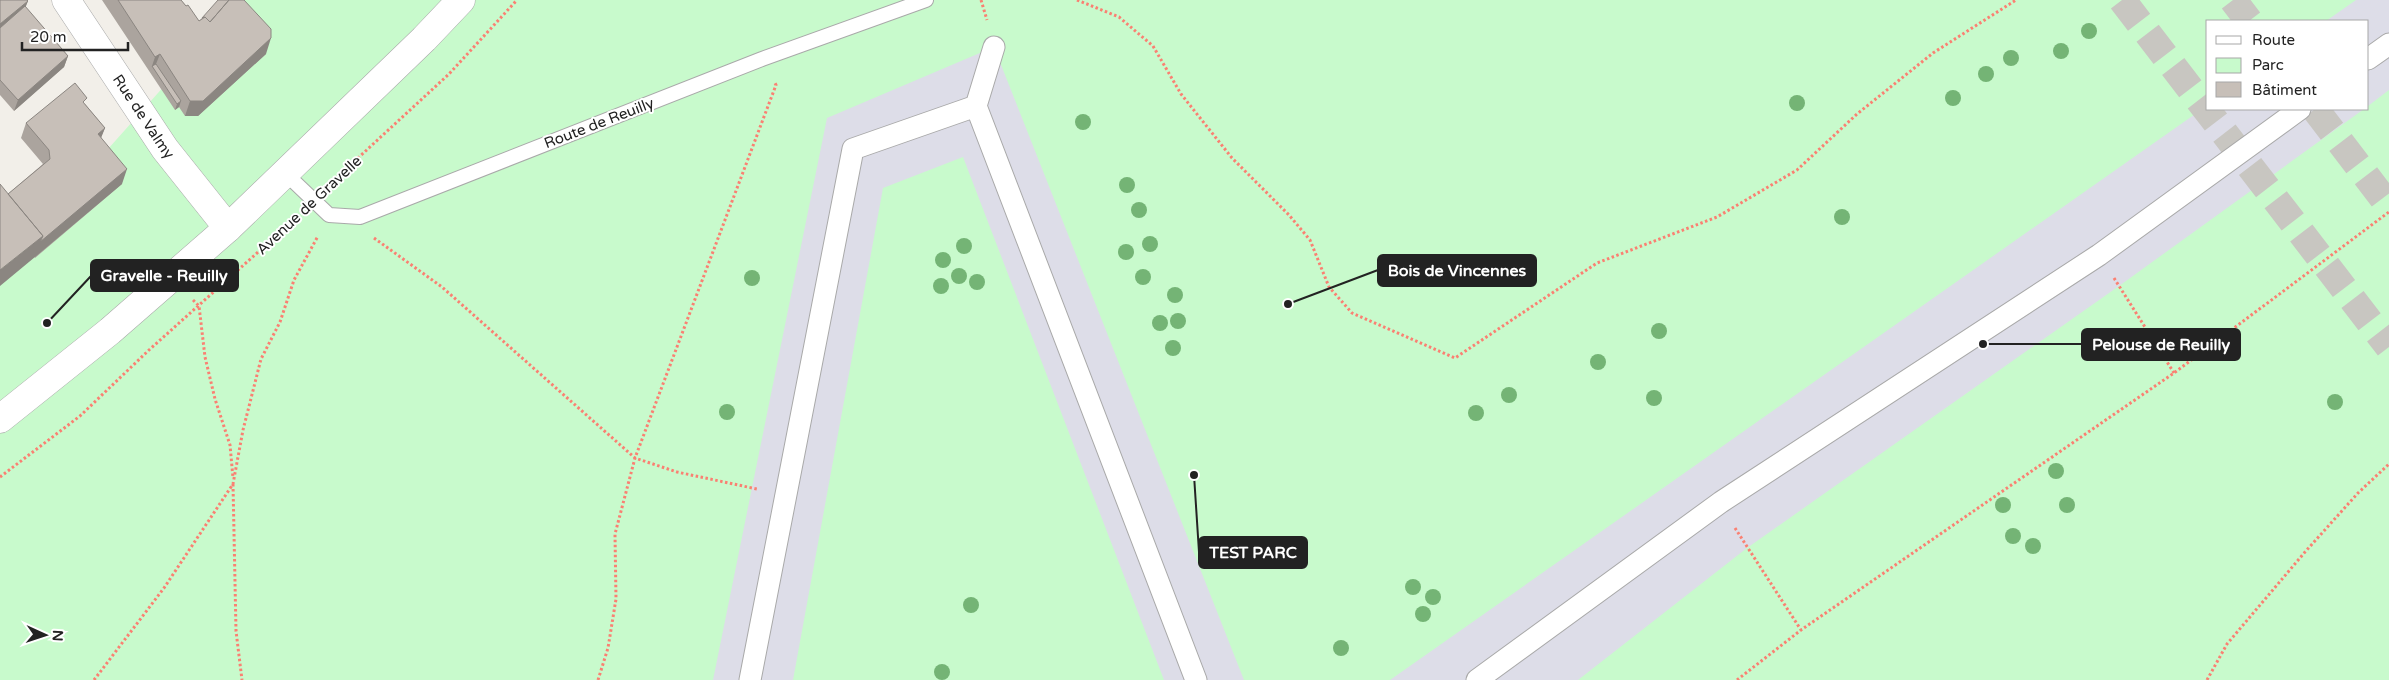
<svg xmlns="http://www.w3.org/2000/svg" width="2389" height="680" font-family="'Varela Round',sans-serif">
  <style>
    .park { fill: #c8facc; fill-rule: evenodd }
    .plaza { fill: #dddde8 }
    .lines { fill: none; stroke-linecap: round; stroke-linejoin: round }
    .trunk-tunnel { stroke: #c8c6c1; stroke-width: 28; stroke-dasharray: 28 14; stroke-linecap: butt }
    .service-casing { stroke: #a9a9a9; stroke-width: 16 }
    .pedestrian-casing { stroke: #a9a9a9; stroke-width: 23 }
    .minor-casing { stroke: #a9a9a9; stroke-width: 29 }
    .tertiary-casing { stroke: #a9a9a9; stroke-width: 29 }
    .path { stroke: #fa8072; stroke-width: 3; stroke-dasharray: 2.5 2.5; stroke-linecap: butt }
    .service { stroke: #fff; stroke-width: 14 }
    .pedestrian { stroke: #fff; stroke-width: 21 }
    .minor { stroke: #fff; stroke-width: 28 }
    .tertiary { stroke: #fff; stroke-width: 28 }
    .tree { fill: #74b475 }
    .wall { fill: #aba49e }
    .shaded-wall { fill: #8b8681 }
    .building { fill: #c7bfb8; stroke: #8b8681 }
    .labels { text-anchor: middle; stroke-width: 4; stroke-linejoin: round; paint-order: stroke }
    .street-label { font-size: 15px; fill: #222; stroke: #fff }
    .leader { fill: none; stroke: #222; stroke-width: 2 }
    .callout-dot { fill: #222; stroke: #fff; stroke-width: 2 }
    .callout { fill: #222; stroke: #222; stroke-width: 2 }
    .callout-label { font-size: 16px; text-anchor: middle; font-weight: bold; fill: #fff }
  </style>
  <rect width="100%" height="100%" fill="#f2efe9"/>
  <path class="park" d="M241,0H2389V680H0V270ZM2208,21H2368V109H2208Z"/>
  <path class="plaza" d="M2356,0H2389V90L2368,106V21H2326Z
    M994,47L1244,680H1164L963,157L883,188L793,680H713L827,118Z
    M2208,105V109H2364L2119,286L1747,548L1578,680H1390Z"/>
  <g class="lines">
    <path class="trunk-tunnel" d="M2122,0L2389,347
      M2233,0L2249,21
      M2315,109L2389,206"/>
    <defs>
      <path id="service" d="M285,173L329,215L360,217L762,59L926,0"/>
      <path id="pedestrian" d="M2368,59L2389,44
        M976,106L994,47
        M750,680L853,149L976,106L1196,680
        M1477,680L1721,502L2099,255L2300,109"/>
      <g id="minor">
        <path id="s1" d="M66,0L165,149L228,228"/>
      </g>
      <path id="tertiary" d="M0,419L110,331L228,228L424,39L461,0"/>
    </defs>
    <use href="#service" class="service-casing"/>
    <use href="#pedestrian" class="pedestrian-casing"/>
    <use href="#minor" class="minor-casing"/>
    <use href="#tertiary" class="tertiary-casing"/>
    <path class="path" d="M981,0L987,20
      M1077,0L1119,17L1153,46L1181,94L1232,158L1289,215L1310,240L1329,287L1352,313L1455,358L1597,263L1717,217L1797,170L1857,114L1933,53L2016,0
      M332,182L449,74L517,0
      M374,238L442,287L635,458L677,472L757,489
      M2114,278L2174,373
      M193,300L199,306L205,357L215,399L230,445L233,478
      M0,477L80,416L149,350L296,218
      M233,484L236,631L242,680
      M1735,528L1801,630
      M94,680L164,588L233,484L243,430L261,359L280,322L294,280L318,236
      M598,680L608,648L616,599L615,534L635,458L776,85L774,81
      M1737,680L1801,630L2174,373L2389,212
      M2207,680L2227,644L2305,552L2358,493L2389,464"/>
    <use href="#service" class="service"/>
    <use href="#pedestrian" class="pedestrian"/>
    <use href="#minor" class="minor"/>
    <use href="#tertiary" class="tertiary"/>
  </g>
  <g class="tree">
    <circle cx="2089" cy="31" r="8"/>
    <circle cx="2061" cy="51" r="8"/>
    <circle cx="2011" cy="58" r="8"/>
    <circle cx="1986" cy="74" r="8"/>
    <circle cx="1953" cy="98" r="8"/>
    <circle cx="1797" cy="103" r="8"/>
    <circle cx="1083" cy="122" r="8"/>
    <circle cx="1127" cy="185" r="8"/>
    <circle cx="1139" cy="210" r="8"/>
    <circle cx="1842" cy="217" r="8"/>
    <circle cx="1150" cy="244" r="8"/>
    <circle cx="964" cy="246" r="8"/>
    <circle cx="1126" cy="252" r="8"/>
    <circle cx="943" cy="260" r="8"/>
    <circle cx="959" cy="276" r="8"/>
    <circle cx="1143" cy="277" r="8"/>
    <circle cx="752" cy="278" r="8"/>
    <circle cx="977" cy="282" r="8"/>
    <circle cx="941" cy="286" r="8"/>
    <circle cx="1175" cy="295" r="8"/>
    <circle cx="1178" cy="321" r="8"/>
    <circle cx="1160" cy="323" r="8"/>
    <circle cx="1659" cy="331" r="8"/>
    <circle cx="1173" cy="348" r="8"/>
    <circle cx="1598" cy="362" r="8"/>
    <circle cx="1509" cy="395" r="8"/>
    <circle cx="1654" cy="398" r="8"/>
    <circle cx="2335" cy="402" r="8"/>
    <circle cx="727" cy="412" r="8"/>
    <circle cx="1476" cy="413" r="8"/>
    <circle cx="2056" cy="471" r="8"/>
    <circle cx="2003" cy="505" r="8"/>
    <circle cx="2067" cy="505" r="8"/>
    <circle cx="2013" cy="536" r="8"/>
    <circle cx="2033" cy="546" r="8"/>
    <circle cx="1413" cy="587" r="8"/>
    <circle cx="1433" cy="597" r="8"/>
    <circle cx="971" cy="605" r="8"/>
    <circle cx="1423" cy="614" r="8"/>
    <circle cx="1341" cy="648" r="8"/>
    <circle cx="942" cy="672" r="8"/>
  </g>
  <path class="wall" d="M0,0L28,1L25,7L68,56L64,67L14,111L0,95Z
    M102,0H181L199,21L202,18L266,54L198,116H185L179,107L175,110Z
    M85,104L105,128L101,137L122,184L35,258L8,194L43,164L21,138L26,123Z"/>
  <path class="shaded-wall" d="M28,1L22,16L0,35V24Z
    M271,38L266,54L198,116H185L190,101Z
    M160,54L154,69L152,66L155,57Z
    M68,56L64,67L14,111L18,100Z
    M181,101L179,107L175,110L177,104Z
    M105,128L99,143L98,134Z
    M127,169L122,184L35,257L0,286V270Z"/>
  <path class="building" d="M0,0H27L28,1L0,24Z
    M118,0H181L186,6L188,5L199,21L205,17L210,22L229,0H244L271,29V38L203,101H190L160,54L155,57Z
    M218,0H229L210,22L205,17L202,18Z
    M25,6L68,56L18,100L0,80V28Z
    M156,64L181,101L177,104L152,66Z
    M75,83L87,98L83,102L105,128L98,134L127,169L40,242L43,236L8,194L50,159L49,150L26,123Z
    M0,184L43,236L0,270Z"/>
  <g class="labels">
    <g class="street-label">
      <text dy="5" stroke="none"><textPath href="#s1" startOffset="140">Rue de Valmy</textPath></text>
      <text transform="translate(599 123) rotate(-21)" y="5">Route de Reuilly</text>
      <text transform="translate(309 205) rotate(-43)" y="5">Avenue de Gravelle</text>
    </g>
  </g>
  <path class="leader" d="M1288 304L1378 270M47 323L91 276M1983 344L2082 344M1194 475L1199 552"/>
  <g class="callout-dot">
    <circle cx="1288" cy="304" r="5"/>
    <circle cx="47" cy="323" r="5"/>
    <circle cx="1983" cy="344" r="5"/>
    <circle cx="1194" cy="475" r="5"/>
  </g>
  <g class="callout">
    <rect x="1378" y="255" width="158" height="31" rx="5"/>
    <rect x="91" y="260" width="147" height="31" rx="5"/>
    <rect x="2082" y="329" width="158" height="31" rx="5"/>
    <rect x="1199" y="537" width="108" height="31" rx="5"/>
  </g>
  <g class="callout-label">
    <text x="1457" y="276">Bois de Vincennes</text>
    <text x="164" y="281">Gravelle - Reuilly</text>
    <text x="2161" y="350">Pelouse de Reuilly</text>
    <text x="1253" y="558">TEST PARC</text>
  </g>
  <rect x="2206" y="20" width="162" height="90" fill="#ffffff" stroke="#a7a7a7"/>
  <rect x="2216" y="36" width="25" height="8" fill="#ffffff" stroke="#a7a7a7"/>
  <text x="2252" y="45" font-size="15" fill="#222222">Route</text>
  <rect x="2216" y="58" width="25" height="15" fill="#c8facc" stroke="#a7a7a7"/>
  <text x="2252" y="70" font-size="15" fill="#222222">Parc</text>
  <rect x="2216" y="82" width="25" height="15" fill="#c7bfb8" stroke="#a7a7a7"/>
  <text x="2252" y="95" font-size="15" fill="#222222">Bâtiment</text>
  <g transform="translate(45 635) rotate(93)" stroke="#ffffff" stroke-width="4" paint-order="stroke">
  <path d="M0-4L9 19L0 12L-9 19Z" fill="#222222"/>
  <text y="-8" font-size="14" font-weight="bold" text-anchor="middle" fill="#222222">N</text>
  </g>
  <path d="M22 42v8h106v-8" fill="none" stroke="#222222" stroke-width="2.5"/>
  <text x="30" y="42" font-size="15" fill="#222222" stroke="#ffffff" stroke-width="4" paint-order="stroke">20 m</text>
</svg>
